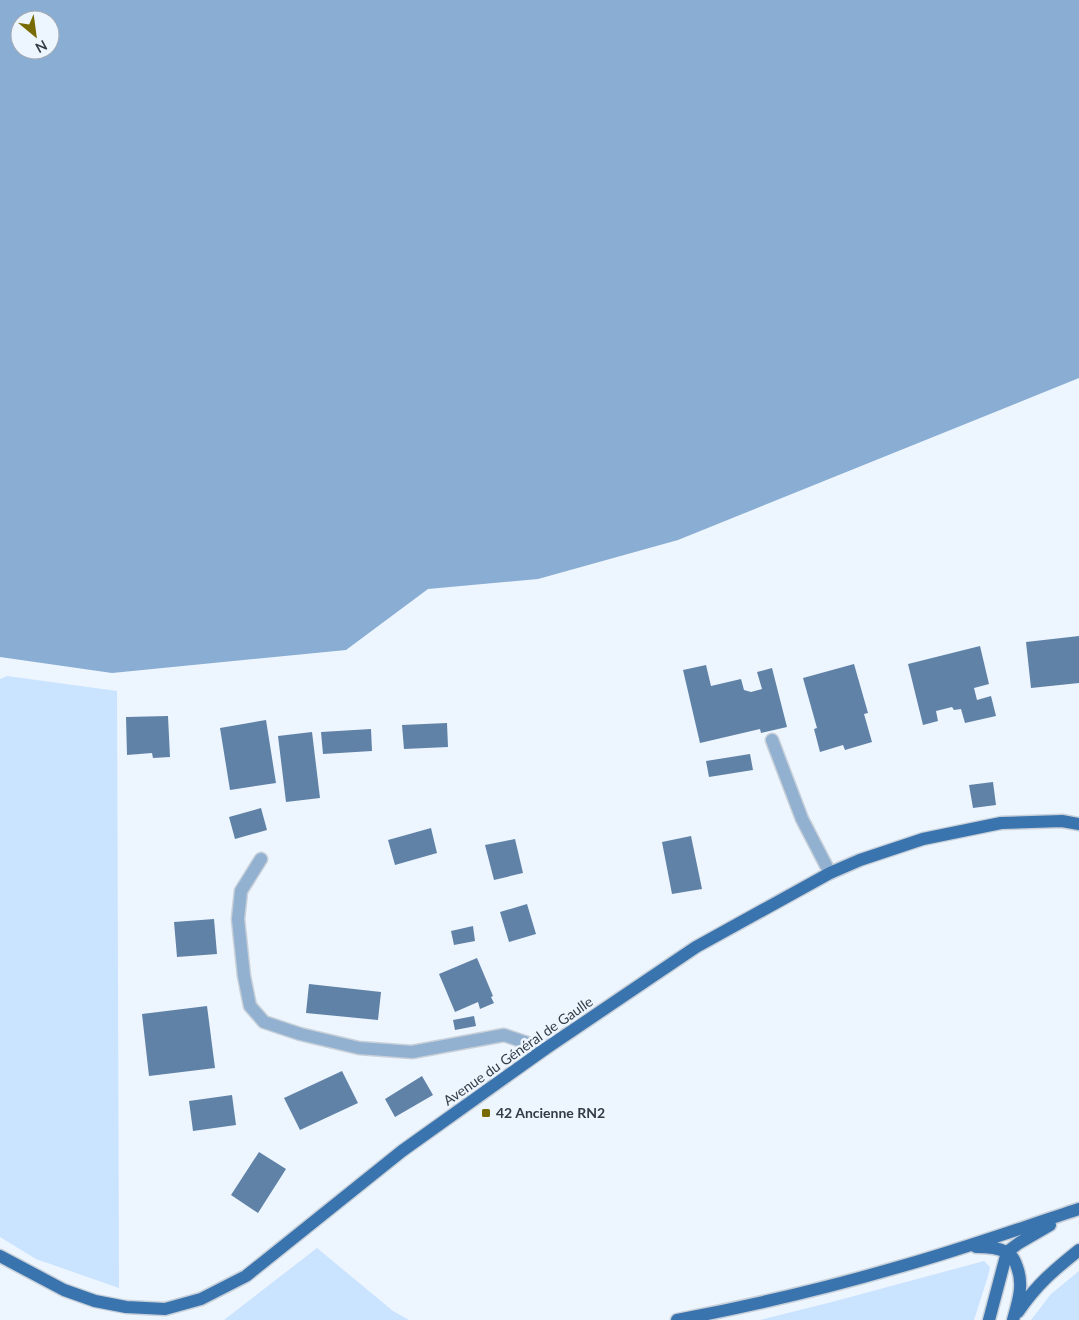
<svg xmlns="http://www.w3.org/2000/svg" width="1079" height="1320" font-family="Lato,sans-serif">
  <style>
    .green { fill: #cae3ff }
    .water { fill: #89add3; fill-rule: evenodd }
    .building { fill: #6082a7 }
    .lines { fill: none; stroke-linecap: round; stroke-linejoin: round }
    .minor-casing { stroke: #c8d0d9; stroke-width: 15 }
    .major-casing { stroke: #c8d0d9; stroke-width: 15 }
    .minor { stroke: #92b0d0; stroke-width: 12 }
    .major { stroke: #3a74ae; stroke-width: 12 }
    .poi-dot { fill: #786b04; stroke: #edf5fe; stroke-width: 2 }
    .labels { text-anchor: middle; stroke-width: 5; stroke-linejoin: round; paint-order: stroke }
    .street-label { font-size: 14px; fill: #333b44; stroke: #edf5fe }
    .poi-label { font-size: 14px; font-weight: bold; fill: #333b44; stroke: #edf5fe; text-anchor: start }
  </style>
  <rect width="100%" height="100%" fill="#edf5fe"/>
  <path class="green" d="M7,676L117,691L119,1288L36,1259L0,1237V679Z
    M317,1248L393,1311L409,1320H224Z
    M984,1261L990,1267L988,1276L974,1320H760L832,1302Z
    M1079,1271V1320H1031L1051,1294Z"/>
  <path class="water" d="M0,0H1079V378L678,540L538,579L428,589L346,650L112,673L0,657ZM20,20H50V50H20Z"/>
  <path class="building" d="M1079,636V683L1031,688L1026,642Z
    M980,646L989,684L974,688L977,700L991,696L996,716L965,723L961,709L954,710L952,707L936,711L938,721L923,725L908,664Z
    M854,664L868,713L864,714L872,742L845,750L843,745L820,752L814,729L817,728L803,678Z
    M706,665L711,686L741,679L744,690L751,692L762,689L757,672L772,668L787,727L761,733L760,729L700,743L683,670Z
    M168,716L170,757L153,758L152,753L127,755L126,717Z
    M266,720L276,783L230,790L220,728Z
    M447,723L448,747L404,749L402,725Z
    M371,729L372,751L323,754L321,732Z
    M312,732L320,798L286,802L278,736Z
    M750,754L753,770L709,777L706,761Z
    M993,782L996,805L973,808L969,785Z
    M261,808L267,830L235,839L229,817Z
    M431,828L437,853L395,865L388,840Z
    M691,836L702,889L672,894L662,842Z
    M515,839L523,873L494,880L485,845Z
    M527,904L536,934L509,942L500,912Z
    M214,919L217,954L177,957L174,922Z
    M473,926L475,941L454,945L451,931Z
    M477,958L493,996L491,997L494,1003L480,1009L478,1002L455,1012L439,974Z
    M309,984L381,992L378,1020L306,1013Z
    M207,1006L215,1068L149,1076L142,1014Z
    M474,1016L476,1026L455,1030L453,1020Z
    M342,1071L358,1103L300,1130L284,1098Z
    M422,1076L433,1095L395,1117L385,1099Z
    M232,1095L236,1125L193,1131L189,1101Z
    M259,1152L286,1169L258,1213L231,1195Z"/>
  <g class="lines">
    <defs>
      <path id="minor" d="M772,740L802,819L830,873
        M261,859L241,891L238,919L244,976L250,1006L264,1022L300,1034L359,1048L412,1052L504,1035L545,1049"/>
      <path id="major" d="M976,1247C986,1247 997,1247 1006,1252C1012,1254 1015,1261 1017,1267C1024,1285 1018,1302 1013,1320
        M0,1256L64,1290L95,1301L126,1307L165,1309L201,1299L246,1276L402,1151L545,1049L696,947L830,873L860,860L923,839L1001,823L1062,821L1079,824
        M1018,1312C1036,1285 1054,1270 1079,1250
        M677,1320C750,1306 823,1289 895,1268C957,1251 1018,1229 1079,1209
        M989,1320L1007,1252L1019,1243L1050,1225"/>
    </defs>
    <use href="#minor" class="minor-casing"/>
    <use href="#major" class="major-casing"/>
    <use href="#minor" class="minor"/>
    <use href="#major" class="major"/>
  </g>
  <rect class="poi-dot" x="481" y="1108" width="10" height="10" rx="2.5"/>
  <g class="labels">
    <g class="street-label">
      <text transform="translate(518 1051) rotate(-35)" y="5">Avenue du Général de Gaulle</text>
    </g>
    <g class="poi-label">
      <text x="496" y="1118">42 Ancienne RN2</text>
    </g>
  </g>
  <g transform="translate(35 35) rotate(151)"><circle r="24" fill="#edf5fe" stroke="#a3abb4"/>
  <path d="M0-4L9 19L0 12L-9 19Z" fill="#786b04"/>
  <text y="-8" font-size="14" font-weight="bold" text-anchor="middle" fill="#333b44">N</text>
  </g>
</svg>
